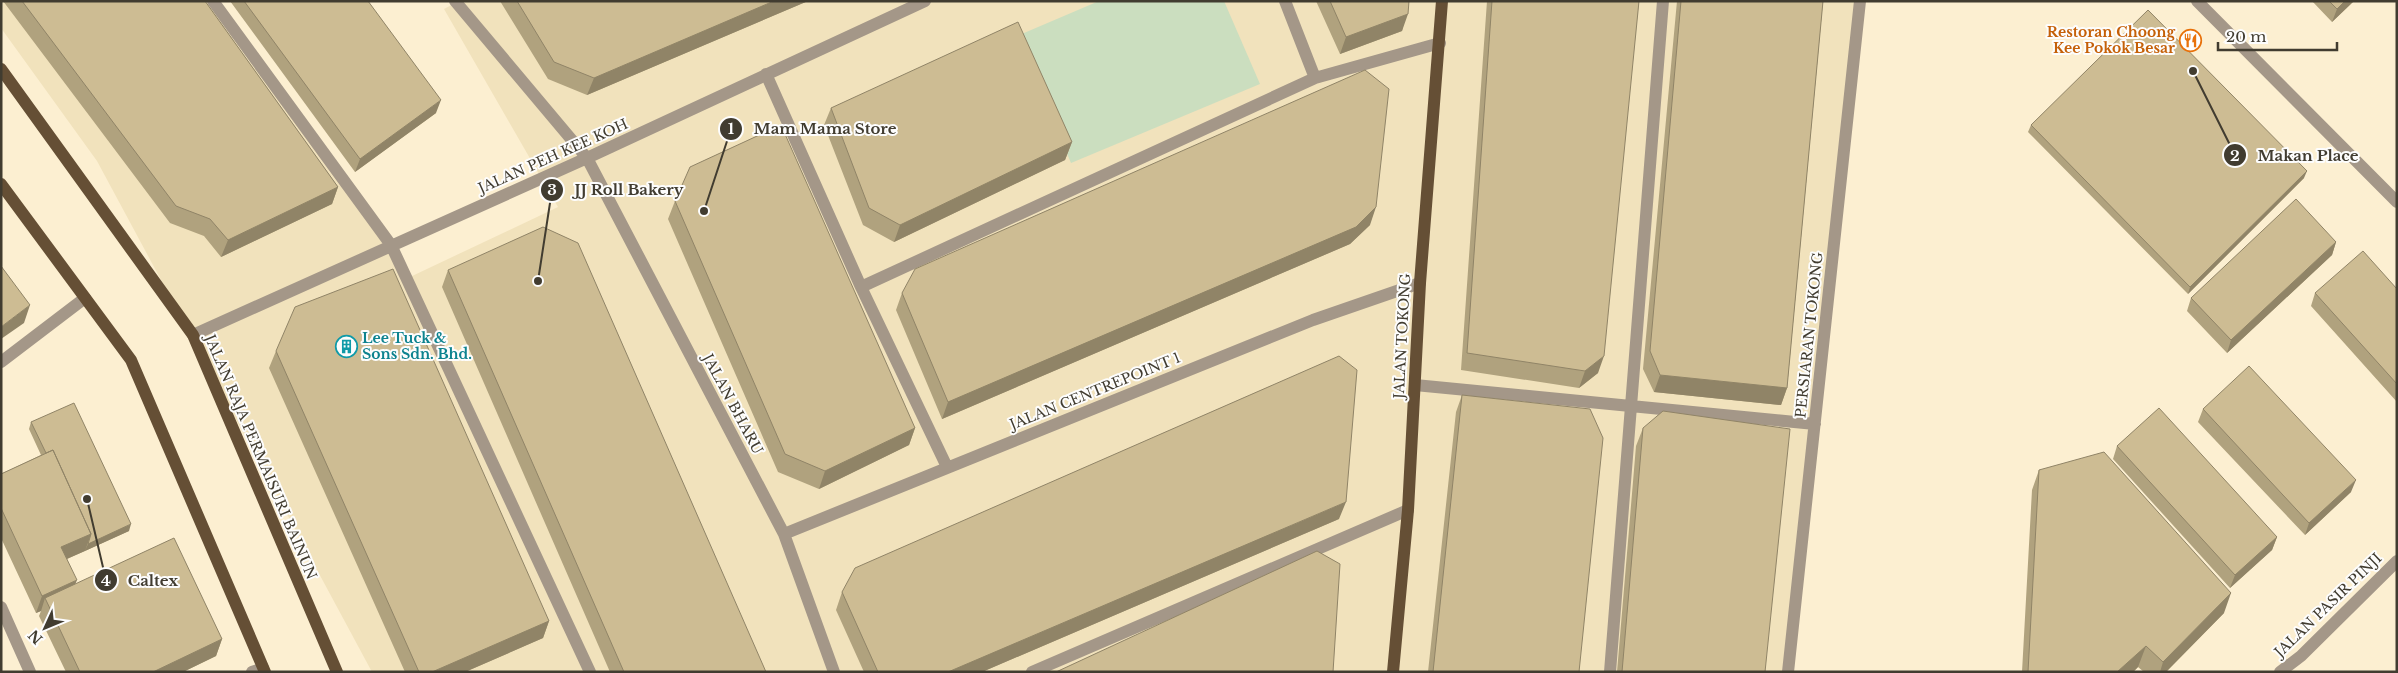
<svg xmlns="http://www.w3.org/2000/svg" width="2398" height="673" font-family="'Libre Baskerville',serif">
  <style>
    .built { fill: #f1e2bc }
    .green { fill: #cbdebf }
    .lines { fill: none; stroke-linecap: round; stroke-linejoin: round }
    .minor { stroke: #a49788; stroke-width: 12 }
    .major { stroke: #654f35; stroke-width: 12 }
    .wall { fill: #b0a27e }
    .shaded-wall { fill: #908467 }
    .building { fill: #cdbc93; stroke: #908467 }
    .labels { text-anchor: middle; stroke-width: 4; stroke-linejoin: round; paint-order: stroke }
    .food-label { font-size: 14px; font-weight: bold; fill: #c56008; stroke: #fdfdfd; text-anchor: end }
    .street-label { font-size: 14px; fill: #413c30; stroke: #fdfdfd }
    .culture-label { font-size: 14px; font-weight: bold; fill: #0d838f; stroke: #fdfdfd; text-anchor: start }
    .leader { fill: none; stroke: #413c30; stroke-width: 2 }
    .callout-dot { fill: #413c30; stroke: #fdfdfd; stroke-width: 2 }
    .mark-label { font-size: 15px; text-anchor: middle; font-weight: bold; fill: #fff }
    .callout-label { font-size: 15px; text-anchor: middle; font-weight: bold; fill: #413c30; stroke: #fdfdfd; stroke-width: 4; stroke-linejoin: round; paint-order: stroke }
  </style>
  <rect width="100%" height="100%" fill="#fcefd1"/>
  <path class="built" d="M1,1H213L410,277L558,207L444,9L459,1H1859L1788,672H372L97,161L1,28Z"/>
  <path class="green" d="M1099,1H1224L1260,84L1071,163L1017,36Z"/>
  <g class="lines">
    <path class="minor" d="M213,1L391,245L590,672
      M455,1L587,158L784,534L834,672
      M1285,1L1315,78
      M2197,1L2397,202
      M766,74L861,287L947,467
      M861,287L1315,78L1440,43
      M193,335L587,158L925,1
      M1,362L85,298
      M1415,385L1815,424
      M784,534L1313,320L1420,283
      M1,607L30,672
      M252,672L263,668
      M1032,672L1408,510
      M1610,672L1663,1
      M1788,672L1860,1
      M2280,672L2301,656L2397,561"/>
    <path class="major" d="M1,69L193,335L337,672
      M1,184L131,360L265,672
      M1393,672L1408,510L1420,283L1442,1"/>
  </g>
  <path class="wall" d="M3,1H205L338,187L332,204L221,257L204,236L170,223Z
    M230,1H368L436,113L355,172Z
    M500,1H808L587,95L548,79Z
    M1316,1H1409L1402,31L1340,54Z
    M1487,1H1639L1598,373L1579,388L1461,370Z
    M1677,1H1823L1787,388L1781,405L1654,392L1643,369Z
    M2312,1H2354L2332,22Z
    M831,108L1072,142L1065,160L894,242L863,225L824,125Z
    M2031,125L2304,178L2188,294L2028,132Z
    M675,201L915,428L909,445L819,489L778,472L668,219Z
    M1370,225L1350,244L942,419L896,310L902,293Z
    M2336,242L2332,255L2227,353L2187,311L2191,298Z
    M448,270L766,672H610L442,287Z
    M2397,289V402L2311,306L2315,293Z
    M276,351L549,621L543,638L465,672H405L269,368Z
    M1462,395L1579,672H1428L1456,412Z
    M2203,409L2351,492L2305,535L2198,422Z
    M31,422L129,531L67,559L75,584L222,639L216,656L183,672H66L39,616L41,611L36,613L1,538V474L41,455L29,429Z
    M1643,428L1765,672H1617L1636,446Z
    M2117,446L2277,537L2272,550L2230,588L2113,459Z
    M2039,470L2224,613L2166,672H2144L2138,667L2133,672H2022L2032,490Z
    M1339,519L982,672H864L836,610L842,592Z"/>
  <path class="shaded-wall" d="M774,1H808L587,95L594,78Z
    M2345,1H2354L2332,22L2337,9Z
    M1408,14L1402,31L1340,54L1346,37Z
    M441,100L436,113L355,172L360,159Z
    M1072,142L1065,160L894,242L900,225Z
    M2307,171L2304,178L2188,294L2190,287Z
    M338,187L332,204L221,257L228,240Z
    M1376,207L1370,225L1350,244L942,419L948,402Z
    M2336,242L2332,255L2227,353L2231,340Z
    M30,305L24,323L1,339V327Z
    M1604,356L1598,373L1579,388L1585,371Z
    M1660,375L1787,388L1781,405L1654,392Z
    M915,428L909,445L819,489L825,471Z
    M2356,480L2351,492L2305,535L2309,523Z
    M1346,502L1339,519L982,672H948Z
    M131,524L129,531L85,551L88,544Z
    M91,534L85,551L55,564L61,547Z
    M2277,537L2272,550L2230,588L2235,575Z
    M77,580L70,597L45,598L41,611L36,613L42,596Z
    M2231,593L2224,613L2166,672H2160L2163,662Z
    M549,621L543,638L465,672H432Z
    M222,639L216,656L183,672H153Z
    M2146,646L2138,667L2133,672H2117Z"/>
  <path class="building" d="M22,1H205L338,187L228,240L210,219L176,206Z
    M244,1H368L441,100L360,159Z
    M517,1H774L594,78L554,62Z
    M1330,1H1409L1408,14L1346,37Z
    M1492,1H1639L1604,356L1585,371L1467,353Z
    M1681,1H1823L1787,388L1660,375L1650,351Z
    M2329,1H2345L2337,9Z
    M2148,10L2307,171L2190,287L2031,125Z
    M1018,22L1072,142L900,225L869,208L831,108Z
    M1365,70L1389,89L1376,207L1356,227L948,402L902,293L915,269Z
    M781,125L915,428L825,471L785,454L675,201L690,167Z
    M2296,199L2336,242L2231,340L2191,298Z
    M543,227L578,243L766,672H624L448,270Z
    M2363,251L2397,289V384L2315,293Z
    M1,266L30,305L1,327Z
    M393,269L549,621L432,672H419L276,351L295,307Z
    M1339,356L1357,370L1346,502L948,672H878L842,592L855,568Z
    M2249,366L2356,480L2309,523L2203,409Z
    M1462,395L1590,409L1603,438L1579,672H1433Z
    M74,403L131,524L88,544L91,534L53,450L46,453L31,422Z
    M2159,408L2277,537L2235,575L2117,446Z
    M1663,411L1790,429L1765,672H1622L1643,428Z
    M53,450L91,534L61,547L77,580L42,596L1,508V474Z
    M2104,452L2231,593L2163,662L2146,646L2117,672H2028L2039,470Z
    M174,538L222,639L153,672H80L45,598Z
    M1317,551L1340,564L1333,672H1056Z"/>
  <defs>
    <symbol id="restaurant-ring" viewBox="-11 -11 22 22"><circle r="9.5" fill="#fdfdfd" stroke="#e8710a" stroke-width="1.5"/><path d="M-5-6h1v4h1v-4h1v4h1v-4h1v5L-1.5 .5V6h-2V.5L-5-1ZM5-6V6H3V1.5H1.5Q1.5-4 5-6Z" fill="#e8710a"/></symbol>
    <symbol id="building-ring" viewBox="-11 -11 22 22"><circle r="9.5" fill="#fdfdfd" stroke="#0f9aa8" stroke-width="1.5"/><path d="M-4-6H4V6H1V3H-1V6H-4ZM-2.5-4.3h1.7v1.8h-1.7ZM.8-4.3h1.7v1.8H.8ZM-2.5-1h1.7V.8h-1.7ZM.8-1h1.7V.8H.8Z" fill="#0f9aa8"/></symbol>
  </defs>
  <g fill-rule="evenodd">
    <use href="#restaurant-ring" x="2178" y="28" width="25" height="25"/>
    <use href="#building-ring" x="334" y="334" width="25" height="25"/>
  </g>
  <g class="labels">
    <g class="food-label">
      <text x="2175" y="37">Restoran Choong<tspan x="2175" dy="16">Kee Pokok Besar</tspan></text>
    </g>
    <g class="street-label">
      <text transform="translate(553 156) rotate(-24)" y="5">JALAN PEH KEE KOH</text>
      <text transform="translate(1809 335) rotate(-84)" y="5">PERSIARAN TOKONG</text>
      <text transform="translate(1402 336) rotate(-87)" y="5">JALAN TOKONG</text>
      <text transform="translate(1095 391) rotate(-22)" y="5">JALAN CENTREPOINT 1</text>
      <text transform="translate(733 404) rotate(62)" y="5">JALAN BHARU</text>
      <text transform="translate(261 457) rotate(67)" y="5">JALAN RAJA PERMAISURI BAINUN</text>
      <text transform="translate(2328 605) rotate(-44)" y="5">JALAN PASIR PINJI</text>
    </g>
    <g class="culture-label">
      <text x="362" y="343">Lee Tuck &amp;<tspan x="362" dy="16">Sons Sdn. Bhd.</tspan></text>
    </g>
  </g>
  <path class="leader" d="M704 211L731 129M2193 71L2235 155M538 281L552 190M87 499L106 580"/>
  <g class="callout-dot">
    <circle cx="704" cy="211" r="5"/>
    <circle cx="2193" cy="71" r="5"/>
    <circle cx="538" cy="281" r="5"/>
    <circle cx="87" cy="499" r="5"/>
    <circle cx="731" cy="129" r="12"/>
    <circle cx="2235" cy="155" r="12"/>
    <circle cx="552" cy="190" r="12"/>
    <circle cx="106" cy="580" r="12"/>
  </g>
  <g class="mark-label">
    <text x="731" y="134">1</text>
    <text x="2235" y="161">2</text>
    <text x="552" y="195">3</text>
    <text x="106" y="586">4</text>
  </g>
  <g class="callout-label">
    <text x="825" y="134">Mam Mama Store</text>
    <text x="2308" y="161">Makan Place</text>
    <text x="629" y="195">JJ Roll Bakery</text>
    <text x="153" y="586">Caltex</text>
  </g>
  <rect width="2398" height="673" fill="none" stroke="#413c30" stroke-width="5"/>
  <g transform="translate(45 628) rotate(226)" stroke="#fdfdfd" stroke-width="4" paint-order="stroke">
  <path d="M0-4L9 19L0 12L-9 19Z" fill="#413c30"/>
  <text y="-8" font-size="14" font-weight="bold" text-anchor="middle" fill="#413c30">N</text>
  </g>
  <path d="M2218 42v8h119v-8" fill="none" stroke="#413c30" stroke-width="2.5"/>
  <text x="2226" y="42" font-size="15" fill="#413c30" stroke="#fdfdfd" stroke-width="4" paint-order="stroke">20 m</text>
</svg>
